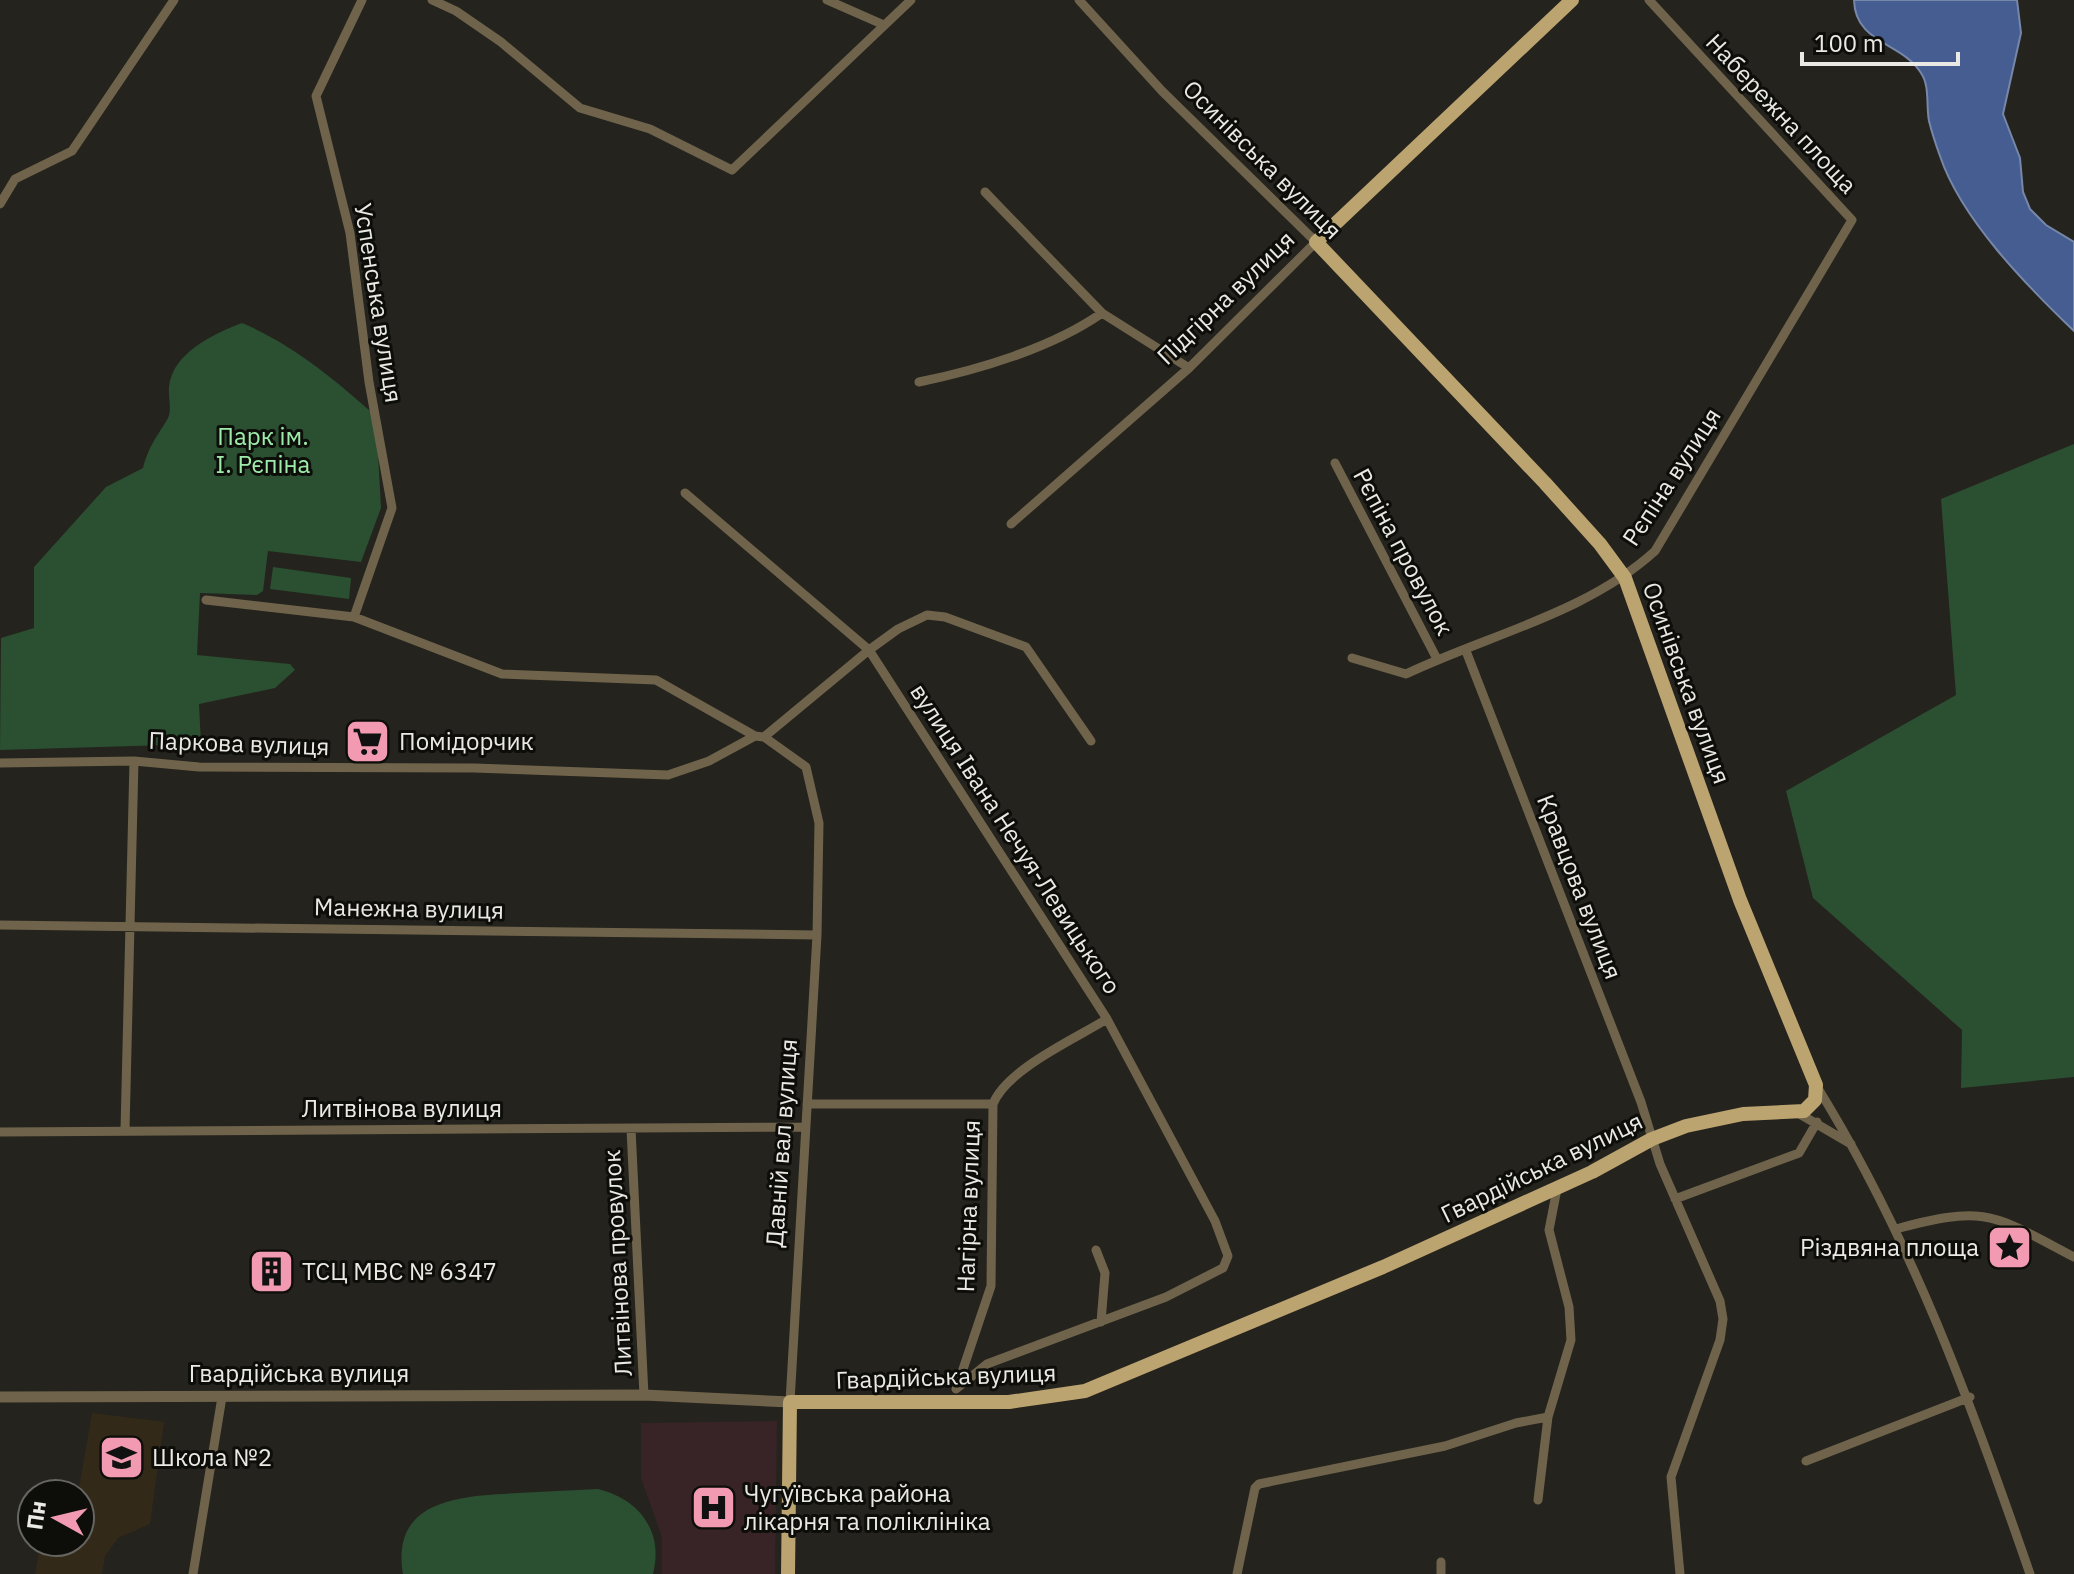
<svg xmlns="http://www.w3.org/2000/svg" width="2074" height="1574" font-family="'IBM Plex Sans',sans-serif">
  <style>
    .education { fill: #332919 }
    .medical { fill: #382426 }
    .green { fill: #2a4f31 }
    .water { fill: #455d90; stroke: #7687a9; stroke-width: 2 }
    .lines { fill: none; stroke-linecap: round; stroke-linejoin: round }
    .minor { stroke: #6f644b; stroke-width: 9 }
    .tertiary { stroke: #6f644b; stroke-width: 11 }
    .primary { stroke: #bca470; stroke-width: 14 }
    .labels { text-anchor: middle; stroke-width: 6; stroke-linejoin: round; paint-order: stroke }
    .street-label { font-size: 24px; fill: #eae9e4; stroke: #0d0d0a }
    .park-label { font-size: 24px; fill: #9eecab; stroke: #0d0d0a }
    .poi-label { font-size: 24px; fill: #eae9e4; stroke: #0d0d0a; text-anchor: start }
  </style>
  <rect width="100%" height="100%" fill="#25231d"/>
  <path class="education" d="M92,1413L164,1422L150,1524L118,1538L105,1556L102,1574H35L41,1542H80L78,1494Z"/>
  <path class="medical" d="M777,1421L775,1574H662V1537L641,1478V1423Z"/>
  <path class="green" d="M242,323C294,345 334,379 376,416L381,508L361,562L268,551L263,591L257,595L200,593L197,655L290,664L295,670L275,688L199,704L201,744L0,750L1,638L34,628V567L106,487L143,468C149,445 157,437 168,418C172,409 168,397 169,387C172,353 215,333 242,323Z
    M2074,444V1077L1961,1088L1962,1030L1813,898L1786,791L1956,695L1941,499Z
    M273,567L351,578L349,599L270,589Z
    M598,1489C639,1499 664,1531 653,1574H403C390,1497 465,1496 518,1493C544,1492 571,1490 598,1489Z"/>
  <path class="water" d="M1854,0H2017L2021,33L2003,114L2020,158L2023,192L2030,209L2046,225L2074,242V331C2027,286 1961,219 1940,156C1936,145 1932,133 1929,121C1926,106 1930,86 1921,73C1902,42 1855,44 1854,0Z"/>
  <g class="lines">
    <path class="minor" d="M432,0L456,11L501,42L580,108L650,129L732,170L911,0
      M827,0L884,25
      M985,192L1102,313L1189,368
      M0,204L15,179L72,151L174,0
      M919,382C978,370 1052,348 1102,313
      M1335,463L1437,659
      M685,493L869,650L1107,1019L1215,1221L1228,1256L1223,1268L1166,1297L987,1364L956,1389
      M1011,524L1189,368L1316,242L1162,91L1079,0
      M206,600L354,617L502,674L656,680L755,736L764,737L806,767L819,823L817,935L790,1402
      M354,617L392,508L369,382L350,233L316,96L362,0
      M1466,651L1641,1102L1660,1164L1720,1301L1723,1319L1720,1340L1671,1477L1680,1574
      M1352,658L1406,674C1488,635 1587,613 1655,551L1852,220L1649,0
      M764,737L869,650L898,629L927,615L945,617L1026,647L1091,741
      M0,763L134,761L199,767L474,768L668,775L709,761L755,736
      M0,925L817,935
      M1816,1085C1912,1240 1971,1403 2030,1574
      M807,1104H993
      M1798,1113L1851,1144
      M631,1129L644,1395
      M125,1130L134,761
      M0,1132L804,1127
      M1675,1199L1799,1153L1817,1122
      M1896,1229C1987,1204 1994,1215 2074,1257
      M1096,1250L1105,1273L1101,1322
      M957,1387L991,1286L993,1104C1007,1069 1075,1039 1107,1019
      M1806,1461L1970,1397
      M1538,1500L1548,1417L1571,1340L1569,1307L1549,1230L1557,1189
      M193,1574L222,1397
      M1237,1574L1255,1488L1259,1484L1445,1446L1516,1423L1548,1417
      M1441,1574V1562"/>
    <path class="tertiary" d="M0,1397L644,1395L790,1402"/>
    <path class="primary" d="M788,1574L790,1402H1009L1085,1391L1383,1267L1592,1172L1652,1139L1686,1126L1743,1114L1804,1111L1815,1100L1816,1085L1740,900L1625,578L1600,544L1545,483L1316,242L1572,0"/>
  </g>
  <defs>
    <symbol id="supermarket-square" viewBox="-11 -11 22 22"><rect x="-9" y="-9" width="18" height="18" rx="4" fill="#f19ab1" stroke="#0d0d0a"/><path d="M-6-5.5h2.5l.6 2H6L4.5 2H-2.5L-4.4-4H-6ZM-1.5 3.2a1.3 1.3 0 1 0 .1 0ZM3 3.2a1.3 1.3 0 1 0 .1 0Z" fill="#111"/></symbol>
    <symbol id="sight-square" viewBox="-11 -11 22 22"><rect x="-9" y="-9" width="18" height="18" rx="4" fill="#f19ab1" stroke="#0d0d0a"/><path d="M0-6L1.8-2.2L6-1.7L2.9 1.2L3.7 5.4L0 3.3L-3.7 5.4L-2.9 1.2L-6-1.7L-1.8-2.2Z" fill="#111"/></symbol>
    <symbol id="building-square" viewBox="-11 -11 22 22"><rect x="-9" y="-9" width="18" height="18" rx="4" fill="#f19ab1" stroke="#0d0d0a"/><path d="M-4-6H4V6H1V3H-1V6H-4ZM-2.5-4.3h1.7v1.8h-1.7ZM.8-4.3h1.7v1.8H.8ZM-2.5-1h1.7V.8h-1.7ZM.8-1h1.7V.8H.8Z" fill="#111"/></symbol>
    <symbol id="school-square" viewBox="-11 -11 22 22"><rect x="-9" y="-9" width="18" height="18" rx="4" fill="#f19ab1" stroke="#0d0d0a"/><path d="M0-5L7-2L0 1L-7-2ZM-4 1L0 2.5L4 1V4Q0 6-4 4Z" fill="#111"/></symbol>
    <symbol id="hospital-square" viewBox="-11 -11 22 22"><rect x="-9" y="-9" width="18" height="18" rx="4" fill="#f19ab1" stroke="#0d0d0a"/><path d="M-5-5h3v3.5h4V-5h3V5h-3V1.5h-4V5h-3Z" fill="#111"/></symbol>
  </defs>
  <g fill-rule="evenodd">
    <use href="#supermarket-square" x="342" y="716" width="51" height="51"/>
    <use href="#sight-square" x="1984" y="1222" width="51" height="51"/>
    <use href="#building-square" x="246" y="1246" width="51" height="51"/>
    <use href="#school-square" x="96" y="1432" width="51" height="51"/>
    <use href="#hospital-square" x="688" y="1482" width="51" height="51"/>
  </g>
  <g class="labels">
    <g class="street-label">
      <text transform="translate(1781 114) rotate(47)" y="8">Набережна площа</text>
      <text transform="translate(1262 160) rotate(45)" y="8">Осинівська вулиця</text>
      <text transform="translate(1226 298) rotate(-44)" y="8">Підгірна вулиця</text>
      <text transform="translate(378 303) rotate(81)" y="8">Успенська вулиця</text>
      <text transform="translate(1672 477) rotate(-57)" y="8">Рєпіна вулиця</text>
      <text transform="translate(1403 552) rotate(62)" y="8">Рєпіна провулок</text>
      <text transform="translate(1686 683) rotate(70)" y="8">Осинівська вулиця</text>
      <text transform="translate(239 744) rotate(2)" y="8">Паркова вулиця</text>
      <text transform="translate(1015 839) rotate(57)" y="8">вулиця Івана Нечуя-Левицького</text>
      <text transform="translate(1579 887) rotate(69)" y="8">Кравцова вулиця</text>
      <text transform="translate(409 909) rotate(1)" y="8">Манежна вулиця</text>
      <text x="402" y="1117">Литвінова вулиця</text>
      <text transform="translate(782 1143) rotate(-86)" y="8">Давній вал вулиця</text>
      <text transform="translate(1542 1168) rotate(-26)" y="8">Гвардійська вулиця</text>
      <text transform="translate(969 1206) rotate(-88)" y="8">Нагірна вулиця</text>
      <text transform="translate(618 1263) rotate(-93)" y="8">Литвінова провулок</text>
      <text x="299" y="1382">Гвардійська вулиця</text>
      <text transform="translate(946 1377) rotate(-2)" y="8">Гвардійська вулиця</text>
    </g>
    <g class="park-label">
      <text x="263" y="445">Парк ім.<tspan x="263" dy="28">І. Рєпіна</tspan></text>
    </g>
    <g class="poi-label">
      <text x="399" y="750">Помідорчик</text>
      <text x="1979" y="1256" text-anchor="end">Різдвяна площа</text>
      <text x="302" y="1280">ТСЦ МВС № 6347</text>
      <text x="152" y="1466">Школа №2</text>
      <text x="744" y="1502">Чугуївська района<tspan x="744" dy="28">лікарня та поліклініка</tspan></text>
    </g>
  </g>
  <g transform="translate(56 1518) rotate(278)"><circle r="38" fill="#0d0d0a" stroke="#656561" stroke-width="2"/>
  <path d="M0-6L14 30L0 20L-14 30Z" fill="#f19ab1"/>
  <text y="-12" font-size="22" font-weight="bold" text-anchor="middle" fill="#eae9e4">Пн</text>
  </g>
  <path d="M1802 52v12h156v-12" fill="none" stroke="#eae9e4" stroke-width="4"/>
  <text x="1814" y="52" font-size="24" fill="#eae9e4" stroke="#0d0d0a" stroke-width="6" paint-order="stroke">100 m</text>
</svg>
